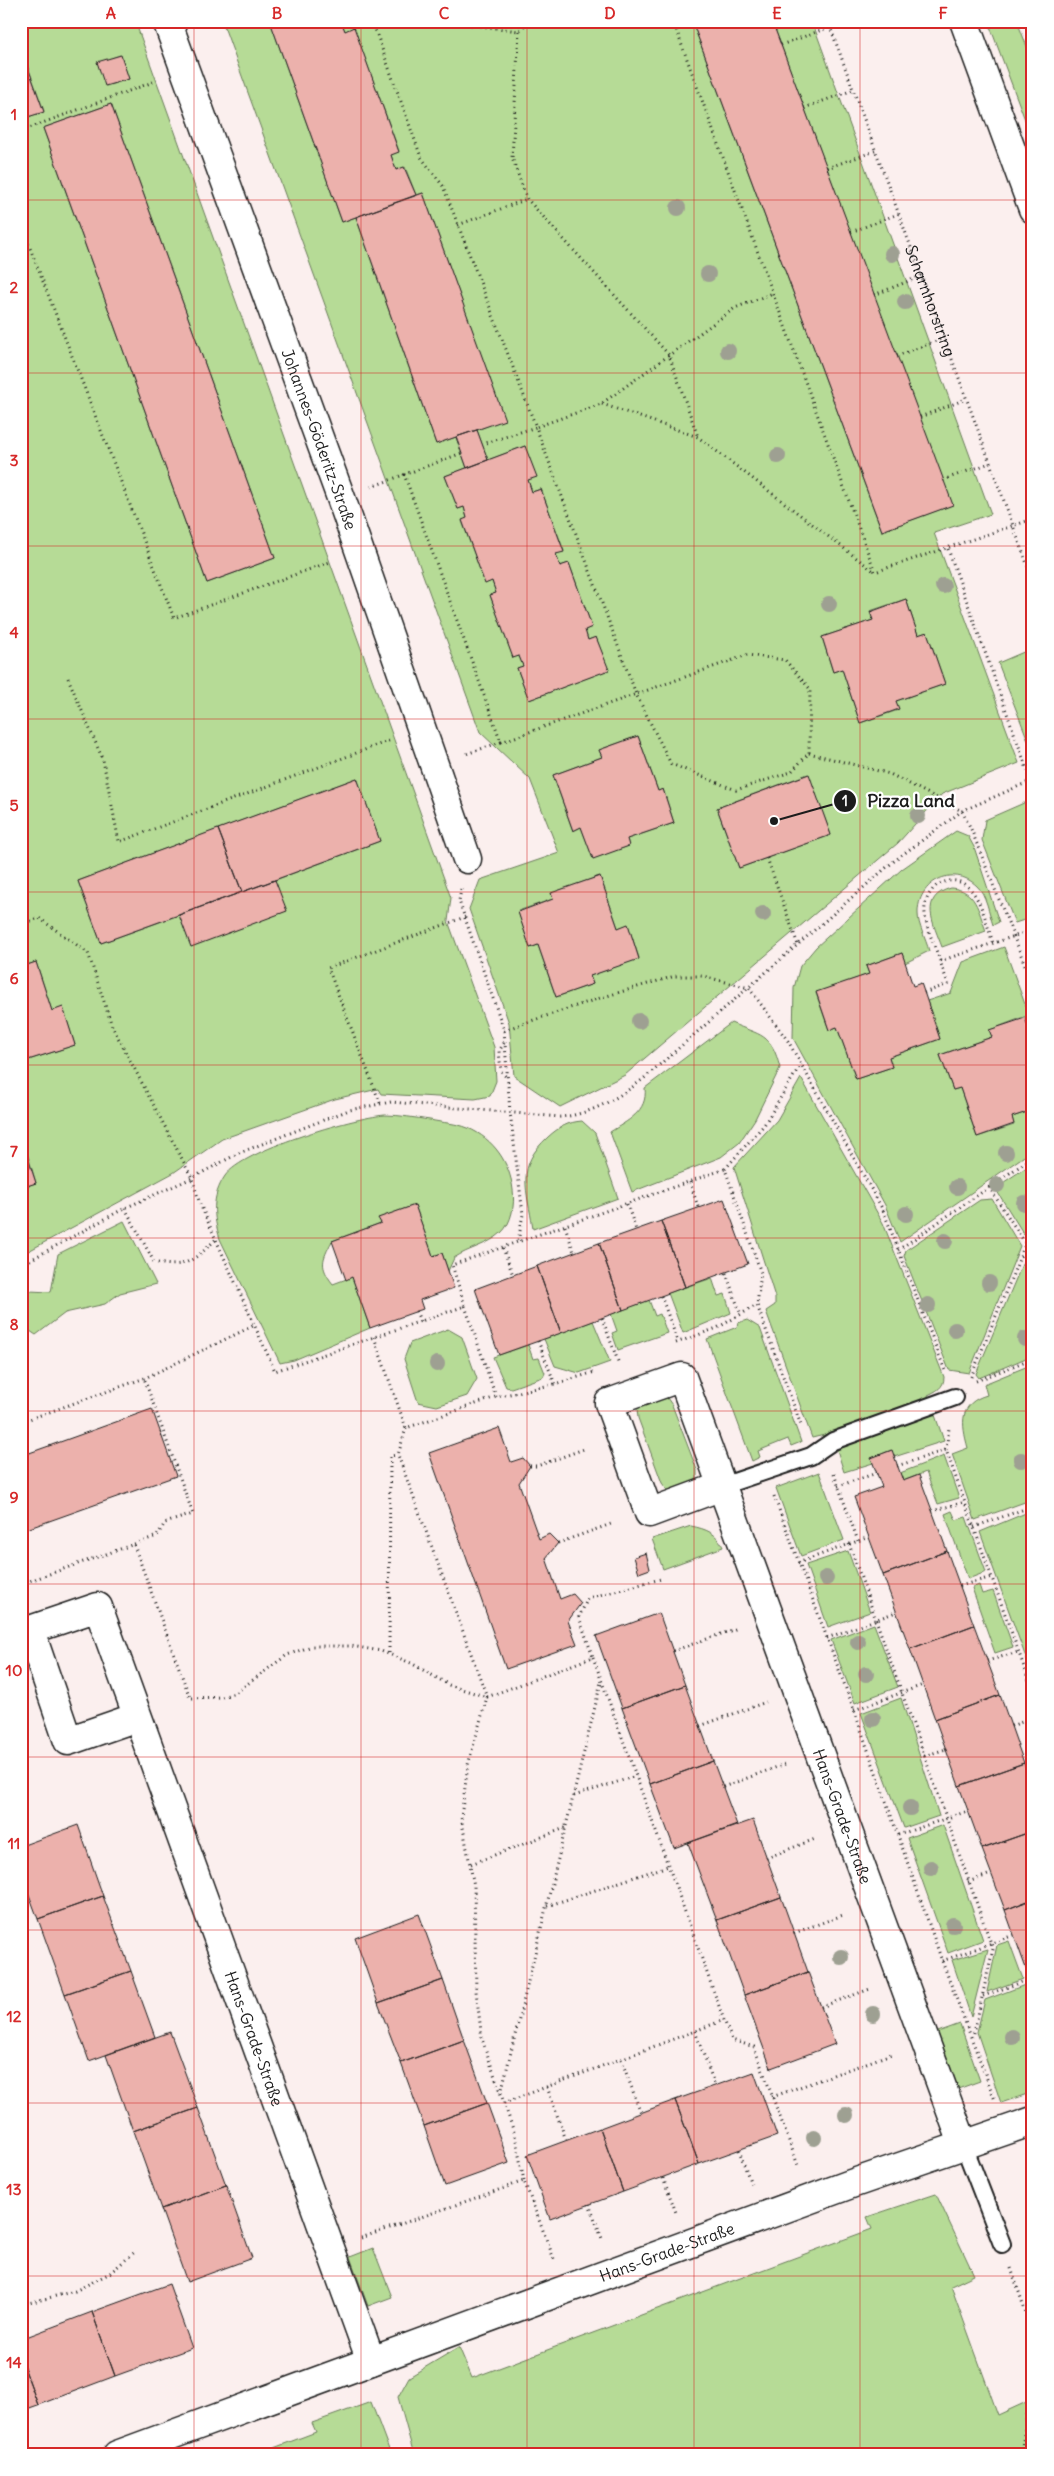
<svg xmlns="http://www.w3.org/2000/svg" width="1054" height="2476" font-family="Delius,sans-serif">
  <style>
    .green { fill: #b6db96; stroke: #697c59; fill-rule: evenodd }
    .building { fill: #ecb1ac; stroke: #1c1c1c }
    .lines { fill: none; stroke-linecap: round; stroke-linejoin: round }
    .service-casing { stroke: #1c1c1c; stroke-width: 20 }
    .minor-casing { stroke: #1c1c1c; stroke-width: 31 }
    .tertiary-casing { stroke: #1c1c1c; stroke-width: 31 }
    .path { stroke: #1c1c1c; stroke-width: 3; stroke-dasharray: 1 4; stroke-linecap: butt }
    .service { stroke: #fff; stroke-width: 16 }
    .minor { stroke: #fff; stroke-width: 28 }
    .tertiary { stroke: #fff; stroke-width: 28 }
    .tram { stroke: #1c1c1c; stroke-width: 1 }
    .tree { fill: #9ea092 }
    .grid { fill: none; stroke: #d62828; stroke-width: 1; stroke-opacity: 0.55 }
    .labels { text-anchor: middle; stroke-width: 4.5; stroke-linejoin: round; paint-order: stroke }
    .street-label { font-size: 16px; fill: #1c1c1c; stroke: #fff }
    .leader { fill: none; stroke: #1c1c1c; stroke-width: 2 }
    .callout-dot { fill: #1c1c1c; stroke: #fff; stroke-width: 2 }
    .mark-label { font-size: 15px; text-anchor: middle; font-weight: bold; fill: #fff }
    .callout-label { font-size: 18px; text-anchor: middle; font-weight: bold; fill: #1c1c1c; stroke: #fff; stroke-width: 4.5; stroke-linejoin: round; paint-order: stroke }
    .neatline { fill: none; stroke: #d62828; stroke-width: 2 }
    .grid-label { font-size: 16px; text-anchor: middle; font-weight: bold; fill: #d62828 }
  </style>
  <rect width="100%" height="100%" fill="#fbefee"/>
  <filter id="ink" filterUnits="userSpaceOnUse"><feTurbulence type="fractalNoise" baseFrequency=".02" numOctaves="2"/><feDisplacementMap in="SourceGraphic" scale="10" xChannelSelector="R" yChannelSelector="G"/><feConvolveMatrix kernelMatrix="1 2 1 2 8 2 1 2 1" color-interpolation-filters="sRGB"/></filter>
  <g filter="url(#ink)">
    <path class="green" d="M21,21H135L451,898L448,921L494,1047L496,1081L490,1096L475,1099L381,1094L378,1089L335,1099L222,1139L173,1173L21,1255V1188L36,1183L25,1146L21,1147V1071L25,1070L22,1062L75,1045L63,1008L52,1011L36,962L21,967V120L44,111L21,48ZM120,55L129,79L106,86L98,63ZM111,104L275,558L207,583L43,128ZM357,778L380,841L275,880L286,911L191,946L179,915L101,943L78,881Z
      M222,21H270L342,222L356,217L436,444L456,437L467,468L445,476L458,509L464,507L467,518L462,521L485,583L492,581L496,593L490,595L513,657L519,656L523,666L517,668L529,700L608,670L596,637L588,640L585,630L592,627L569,563L560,566L556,554L564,551L541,489L532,492L528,480L525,446L488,460L477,430L504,419L423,193L416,195L405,167L396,170L391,155L399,151L354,28L345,31L341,21H692L882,531L952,505L772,21H812L991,514L934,533L1019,763L942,794L898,843L625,1075L560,1107L514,1076L509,1023L469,909L480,880L559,853L530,779L480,732ZM906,599L918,635L927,632L945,684L896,701L898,710L860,723L842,669L833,672L822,637L873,620L870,611ZM638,736L658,791L663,789L674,823L627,839L629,846L593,858L581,827L573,831L553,775L602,757L599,750ZM808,774L831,835L739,868L717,808ZM600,876L618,928L628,925L639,958L590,976L593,984L556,997L538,945L530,948L518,911L553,899L552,893Z
      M988,21H1017L1033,62V141Z
      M1033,648V753L998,663Z
      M1033,799V917L1015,923L982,840L985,820Z
      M956,831L968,836L974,847L999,922L993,925C989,913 986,894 977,886C953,863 917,882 918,914C918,925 926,939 929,951L905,963L902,953L866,966L869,974L816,993L829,1030L837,1027L856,1079L892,1067L889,1057L940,1039L927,1001L951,993L963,962L1004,947L1029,1015L990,1030L992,1037L940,1055L953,1090L960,1088L977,1137L1014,1125L1012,1117L1033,1110V1150L900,1242L885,1205L793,1038L794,988L800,966L816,947L902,869Z
      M951,888C976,890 978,910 986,931L942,947C934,925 918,897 951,888Z
      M731,1023C761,1036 771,1032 780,1068L755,1119L739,1143L721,1157L632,1192L610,1132C627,1121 648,1112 645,1088Z
      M801,1078L883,1223L944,1377C944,1388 936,1391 928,1395L944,1441L894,1457L891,1450L872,1458L873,1463L844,1472L837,1450L842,1448L837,1432L812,1438L766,1311L775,1305V1297L734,1167L777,1120Z
      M385,1115C400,1115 415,1118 430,1120C443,1123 456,1123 468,1128C494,1139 510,1163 513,1190C515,1204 512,1223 501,1233C488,1245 469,1248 454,1258L448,1271L442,1253L433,1256L415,1205L379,1218L381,1223L332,1241C322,1260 319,1266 333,1284L352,1277L370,1328L294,1360L280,1363L220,1239C213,1216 211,1197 225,1176C243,1150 351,1118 385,1115Z
      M582,1121L595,1133L618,1198L533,1229C527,1189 515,1167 548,1137C559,1127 568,1122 582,1121Z
      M1033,1163V1217L1025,1236L995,1188Z
      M992,1199L1020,1246L969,1373L949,1370L904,1256L906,1250L980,1200Z
      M124,1221L156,1284L120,1293L105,1304L65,1313L36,1335L21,1325V1303L29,1291L51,1292L58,1254Z
      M1026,1255L1033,1262V1355L979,1378L976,1374Z
      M712,1278L718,1296L725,1294L731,1313L683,1333L668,1293Z
      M649,1300L655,1316L660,1314L667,1333L618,1350L612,1333L617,1331L611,1314Z
      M747,1320L760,1328L801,1442L791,1446L788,1439L758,1451L760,1457L752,1461L707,1339L737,1327L738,1323Z
      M593,1321L610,1362L579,1373L555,1366L544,1339Z
      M448,1329L462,1337L477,1379L467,1396L437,1406L418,1402L404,1359L410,1343Z
      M528,1345L533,1359L539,1358L545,1373L543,1377L511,1388L506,1387L493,1357Z
      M1033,1364V1499L975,1520L952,1454L968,1448C961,1423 959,1403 987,1395L984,1384Z
      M658,1394L667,1398L672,1405L697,1470V1480L694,1488L677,1495L668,1491L662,1483L638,1418L637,1409L641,1400Z
      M944,1456L959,1498L938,1504L926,1472L903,1481L900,1473Z
      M819,1472L844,1540L801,1556L776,1488Z
      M1033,1510V1677L980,1532Z
      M952,1511L956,1520L966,1517L986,1572L968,1579L945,1514Z
      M691,1526C706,1529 717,1533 723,1547L663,1569L652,1539Z
      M848,1551L870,1612L828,1627L806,1565Z
      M979,1585L982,1594L993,1591L1013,1647L995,1653L972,1588Z
      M874,1624L898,1687L855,1703L831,1640Z
      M901,1698L939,1816L904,1828L861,1713Z
      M943,1825L983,1940L948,1953L907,1838Z
      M1009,1941L1023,1979L987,1992L997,1945Z
      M988,1949L971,2017L952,1960Z
      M1033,1982V2092L1001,2103L977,2032L985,2000Z
      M960,2024L980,2081L955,2090L935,2033Z
      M936,2194L974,2275L951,2286L998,2415L1033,2399V2455H414L398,2397L409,2377L459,2347L472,2378L872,2229L867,2217Z
      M373,2248L392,2297L368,2306L350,2257Z
      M371,2402L391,2455H255L316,2432L312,2423Z"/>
    <path class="building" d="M270,21H341L345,31L354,27L399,152L391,155L396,170L404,167L416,195L342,222Z
      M692,21H772L953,505L882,531Z
      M21,48L44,112L21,119Z
      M121,55L129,79L105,86L97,62Z
      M111,104L275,558L207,583L43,128Z
      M423,193L505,420L436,444L356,217Z
      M477,430L488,460L467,468L456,437Z
      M525,446L537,477L528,480L532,492L541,489L564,552L556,554L560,566L569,563L592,627L585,630L588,640L596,637L609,670L529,700L517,668L523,666L519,656L513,658L490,595L496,593L492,581L485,584L462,520L467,518L464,507L458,509L445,476Z
      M906,599L918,635L927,632L945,684L896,701L899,709L860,723L842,669L833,672L822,637L873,620L870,612Z
      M638,736L658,791L663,789L674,823L627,839L629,846L593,859L581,827L573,831L553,775L602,757L599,750Z
      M809,774L831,835L739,868L717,808Z
      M357,778L380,841L242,892L218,829Z
      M218,829L242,892L101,943L78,881Z
      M600,876L618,928L628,924L639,959L590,976L593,984L556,997L538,945L530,948L518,912L553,899L551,893Z
      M275,880L287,911L191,947L179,915Z
      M902,953L913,986L921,983L940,1039L889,1057L892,1067L856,1079L837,1027L829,1030L816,992L869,974L866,966Z
      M36,962L52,1011L63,1007L75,1045L22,1062L25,1070L21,1071V967Z
      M1025,1018L1033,1041V1110L1012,1117L1014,1124L977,1137L960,1088L953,1090L940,1055L992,1037L989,1030Z
      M24,1146L36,1183L21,1188V1147Z
      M724,1199L748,1264L685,1287L661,1221Z
      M415,1205L433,1256L442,1253L454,1288L420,1300L423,1309L370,1328L352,1277L346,1280L332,1241L381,1223L378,1218Z
      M661,1221L685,1287L623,1310L599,1243Z
      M599,1243L623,1310L561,1333L537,1266Z
      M537,1266L561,1333L499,1355L475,1289Z
      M152,1409L176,1476L21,1531V1456Z
      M499,1428L511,1462L523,1458L530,1466L519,1483L539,1539L549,1534L558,1543L546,1558L560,1599L573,1594L581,1603L568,1621L577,1644L506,1669L429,1453Z
      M892,1450L903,1481L919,1475L947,1551L883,1575L854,1497L882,1487L871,1458Z
      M947,1551L974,1625L910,1649L883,1575Z
      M646,1553L650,1569L639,1573L634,1557Z
      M659,1613L685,1685L622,1708L596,1636Z
      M974,1625L1000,1695L935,1719L910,1649Z
      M685,1685L713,1761L650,1784L622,1708Z
      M1000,1695L1024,1763L959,1786L935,1719Z
      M713,1761L737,1825L674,1848L650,1784Z
      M1024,1763L1033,1786V1831L982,1849L959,1786Z
      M753,1820L781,1897L717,1920L688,1843Z
      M78,1825L103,1896L38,1919L21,1873V1846Z
      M1033,1831V1899L1005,1910L982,1849Z
      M103,1896L131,1971L65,1994L38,1919Z
      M781,1897L808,1972L744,1995L717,1920Z
      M1033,1899V1972L1028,1974L1005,1910Z
      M419,1914L443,1980L378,2003L355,1938Z
      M131,1971L155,2037L89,2061L65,1994Z
      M808,1972L835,2044L771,2068L744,1995Z
      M443,1980L464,2040L401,2063L378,2003Z
      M170,2032L198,2108L133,2131L106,2055Z
      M464,2040L487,2103L424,2126L401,2063Z
      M754,2072L777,2136L699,2164L675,2100Z
      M675,2100L699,2164L623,2192L600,2128Z
      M487,2103L509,2163L445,2186L424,2126Z
      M198,2108L226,2185L161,2209L133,2131Z
      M600,2128L623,2192L550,2219L527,2155Z
      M226,2185L252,2258L187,2282L161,2209Z
      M169,2284L192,2348L115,2376L92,2312Z
      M92,2312L115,2376L38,2405L21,2359V2339Z
      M21,2359L38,2405L21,2411Z"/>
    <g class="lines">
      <defs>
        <path id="service" d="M722,1486L811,1456L833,1441L955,1397
          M964,2146L1002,2244"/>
        <g id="minor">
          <path id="s2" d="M167,21L341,498L467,859"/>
          <path id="s3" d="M722,1486L649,1513L609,1403L682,1377C773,1626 864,1876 956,2125L964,2146"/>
          <path id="s4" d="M137,1717L68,1741L30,1630L98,1607L371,2361"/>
          <path id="s5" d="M117,2455L851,2184L1033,2121"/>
        </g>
        <path id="tertiary" d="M964,21L1033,209"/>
      </defs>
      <use href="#service" class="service-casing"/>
      <use href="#minor" class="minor-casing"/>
      <use href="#tertiary" class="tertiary-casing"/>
      <g class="path">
        <path d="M372,21L421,157L443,186L536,427L483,444"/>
        <path d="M441,21L519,31L529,21"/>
        <path d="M673,21L875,572L1033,519"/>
        <path id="s1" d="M828,21L1033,580"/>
        <path d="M519,31L512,158L527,199L669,355L698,437"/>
        <path d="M781,45L830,27"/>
        <path d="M804,108L853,90"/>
        <path d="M21,131L153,82"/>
        <path d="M827,168L875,151"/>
        <path d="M21,225L174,618L330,562"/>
        <path d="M458,225L527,199"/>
        <path d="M851,232L898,214"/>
        <path d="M874,295L921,276"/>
        <path d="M897,356L944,338"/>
        <path d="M602,404L698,437L875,572"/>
        <path d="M920,417L966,399"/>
        <path d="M404,474L501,742L466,754"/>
        <path d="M943,480L990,463"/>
        <path d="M371,487L462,453"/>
        <path d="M948,549L1031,780"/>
        <path d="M68,678L103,760L119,842L391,740"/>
        <path d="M501,742L747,655L785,660L810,689L809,753L791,772L736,790L671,764L636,694L536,427L601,404L735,308L773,293"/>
        <path d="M809,753L890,774L962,811L971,829L1033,985"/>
        <path d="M767,858L798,945"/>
        <path d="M461,889L459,901L504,1030L510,1112L523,1214L518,1242"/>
        <path d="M21,925L39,918L88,953L112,1026L192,1178L200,1204L275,1371L465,1306L452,1265L725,1169L761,1273L757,1305L802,1428"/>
        <path d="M940,961C935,945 923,923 925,906C926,898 932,888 939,884C976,867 985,920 993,943"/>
        <path d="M924,993L948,984L940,961L1033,930"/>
        <path d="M504,1030L600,998L675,976H703L749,988L788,1041L883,1210L946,1373"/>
        <path d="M504,1043L499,1051L501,1071L507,1078"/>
        <path d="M380,1103L328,968L465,917"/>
        <path d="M725,1169L764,1125L801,1064"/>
        <path d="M690,1182L698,1207"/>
        <path d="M989,1187L1033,1255"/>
        <path d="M627,1204L636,1230"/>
        <path d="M125,1208L154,1262C184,1270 195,1260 216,1239"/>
        <path d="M565,1226L574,1252"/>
        <path d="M503,1248L513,1275"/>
        <path d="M898,1250L1033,1157"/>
        <path d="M21,1265L125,1208L192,1178L239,1153L349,1110L391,1102L560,1117C590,1115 618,1098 642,1080L894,861L962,811L1033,780"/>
        <path d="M726,1273L741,1315"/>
        <path d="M661,1296L678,1342"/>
        <path d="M465,1306L496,1397L555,1384L595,1372"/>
        <path d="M416,1311L420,1321"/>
        <path d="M602,1318L619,1364"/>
        <path d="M374,1337L406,1428L496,1397"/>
        <path d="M538,1341L555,1384"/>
        <path d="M676,1343L717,1328L757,1305"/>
        <path d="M971,1377L1033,1225"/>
        <path d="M976,1381L1033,1358"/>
        <path d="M21,1422L145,1378L255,1325"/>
        <path d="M406,1428L398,1455L487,1697L468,1765L461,1817L474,1886L476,1991L482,2039L515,2135L524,2181"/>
        <path d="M946,1450L949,1428"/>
        <path d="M530,1466H537L584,1449"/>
        <path d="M897,1466L946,1450L1033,1692"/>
        <path d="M834,1474L858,1541"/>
        <path d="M838,1486L877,1473"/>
        <path d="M774,1496L854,1710L942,1961L995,2100"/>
        <path d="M932,1511L965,1502"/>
        <path d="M974,1527L1033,1506"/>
        <path d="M558,1543L611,1524"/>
        <path d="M849,1544L993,1949L973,2037"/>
        <path d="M134,1545L190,1698L222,1697L235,1693L287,1655L312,1646H351L381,1651L411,1663L449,1685L487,1697L593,1657L579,1617L588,1598L661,1579"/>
        <path d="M798,1563L869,1537"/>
        <path d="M21,1584L157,1536L165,1523L193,1514L144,1378"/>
        <path d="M960,1586L992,1577"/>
        <path d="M827,1638L896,1612"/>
        <path d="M673,1651L738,1628"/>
        <path d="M389,1653L390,1456L398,1455"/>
        <path d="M593,1657L724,2020L732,2040L754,2047L799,2168"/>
        <path d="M987,1661L1018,1652"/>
        <path d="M854,1710L923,1685"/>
        <path d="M700,1726L766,1702"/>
        <path d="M1011,1726L1033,1718"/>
        <path d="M924,1756L946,1749"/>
        <path d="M723,1787L788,1763"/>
        <path d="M574,1796L636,1776"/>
        <path d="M898,1835L968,1811"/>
        <path d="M766,1858L815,1839"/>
        <path d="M471,1864L565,1828"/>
        <path d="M968,1882L991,1874"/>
        <path d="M547,1906L668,1866"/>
        <path d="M794,1933L843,1915"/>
        <path d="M942,1961L1014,1935"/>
        <path d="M983,1996L1033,1978"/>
        <path d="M821,2007L870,1989"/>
        <path d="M695,2031L715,2086"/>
        <path d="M621,2059L641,2113"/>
        <path d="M547,2087L566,2140"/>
        <path d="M501,2093L601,1682"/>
        <path d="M772,2097L894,2053"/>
        <path d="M504,2103L724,2020"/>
        <path d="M739,2150L752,2187"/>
        <path d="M663,2178L677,2215"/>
        <path d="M589,2204L603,2241"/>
        <path d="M361,2238L524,2181L554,2259"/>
        <path d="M1011,2268L1033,2334"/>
        <path d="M21,2305L75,2291L110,2273L136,2251"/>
        <path d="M1021,2455L1033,2373"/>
      </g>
      <use href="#service" class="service"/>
      <use href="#minor" class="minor"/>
      <use href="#tertiary" class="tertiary"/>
      <path class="tram" d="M1029,21L1033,32"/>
    </g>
    <g class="tree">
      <circle cx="678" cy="208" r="8"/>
      <circle cx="892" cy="254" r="8"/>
      <circle cx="708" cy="274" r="8"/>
      <circle cx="905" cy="302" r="8"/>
      <circle cx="728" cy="351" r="8"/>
      <circle cx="778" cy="456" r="8"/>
      <circle cx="943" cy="586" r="8"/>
      <circle cx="829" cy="604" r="8"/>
      <circle cx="918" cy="816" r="8"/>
      <circle cx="763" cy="914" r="8"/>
      <circle cx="639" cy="1021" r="8"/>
      <circle cx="1006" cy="1153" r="8"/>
      <circle cx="997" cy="1185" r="8"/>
      <circle cx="957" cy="1187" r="8"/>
      <circle cx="1024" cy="1203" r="8"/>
      <circle cx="906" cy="1214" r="8"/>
      <circle cx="945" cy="1241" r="8"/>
      <circle cx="989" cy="1283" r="8"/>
      <circle cx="928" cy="1305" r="8"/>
      <circle cx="955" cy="1330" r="8"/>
      <circle cx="1025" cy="1339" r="8"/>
      <circle cx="437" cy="1364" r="8"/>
      <circle cx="1021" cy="1460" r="8"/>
      <circle cx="826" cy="1578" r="8"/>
      <circle cx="858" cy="1642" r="8"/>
      <circle cx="866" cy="1674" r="8"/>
      <circle cx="873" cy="1719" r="8"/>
      <circle cx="910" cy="1808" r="8"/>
      <circle cx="931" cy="1868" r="8"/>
      <circle cx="953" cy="1925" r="8"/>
      <circle cx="841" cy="1957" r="8"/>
      <circle cx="873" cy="2014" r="8"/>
      <circle cx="1012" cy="2037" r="8"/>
      <circle cx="846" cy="2115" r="8"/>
      <circle cx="814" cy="2138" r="8"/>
    </g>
  </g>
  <path class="grid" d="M194,21V2455M361,21V2455M527,21V2455M694,21V2455M860,21V2455M21,200H1033M21,373H1033M21,546H1033M21,719H1033M21,892H1033M21,1065H1033M21,1238H1033M21,1411H1033M21,1584H1033M21,1757H1033M21,1930H1033M21,2103H1033M21,2276H1033"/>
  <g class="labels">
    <g class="street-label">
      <text dy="6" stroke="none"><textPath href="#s1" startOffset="298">Scharnhorstring</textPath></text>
      <text dy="6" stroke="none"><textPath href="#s2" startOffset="445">Johannes-Göderitz-Straße</textPath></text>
      <text dy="6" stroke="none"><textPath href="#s3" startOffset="740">Hans-Grade-Straße</textPath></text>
      <text dy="6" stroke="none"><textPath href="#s4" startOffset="721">Hans-Grade-Straße</textPath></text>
      <text dy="6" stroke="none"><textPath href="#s5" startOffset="586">Hans-Grade-Straße</textPath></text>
    </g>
  </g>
  <path class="leader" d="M774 821L845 801"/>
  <g class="callout-dot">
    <circle cx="774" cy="821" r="5"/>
    <circle cx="845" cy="801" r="12"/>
  </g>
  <g class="mark-label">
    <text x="845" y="806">1</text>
  </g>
  <g class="callout-label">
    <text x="911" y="807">Pizza Land</text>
  </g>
  <rect width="1054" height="2476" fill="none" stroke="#fff" stroke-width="55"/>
  <rect x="28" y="28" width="998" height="2420" class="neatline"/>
  <g class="grid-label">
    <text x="111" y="19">A</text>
    <text x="277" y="19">B</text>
    <text x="444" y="19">C</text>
    <text x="610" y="19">D</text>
    <text x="777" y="19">E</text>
    <text x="943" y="19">F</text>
    <text x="14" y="120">1</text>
    <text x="14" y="293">2</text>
    <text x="14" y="466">3</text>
    <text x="14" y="638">4</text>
    <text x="14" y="811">5</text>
    <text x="14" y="984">6</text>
    <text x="14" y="1157">7</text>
    <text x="14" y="1330">8</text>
    <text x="14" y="1503">9</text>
    <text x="14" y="1676">10</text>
    <text x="14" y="1849">11</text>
    <text x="14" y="2022">12</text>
    <text x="14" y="2195">13</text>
    <text x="14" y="2368">14</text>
  </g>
</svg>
